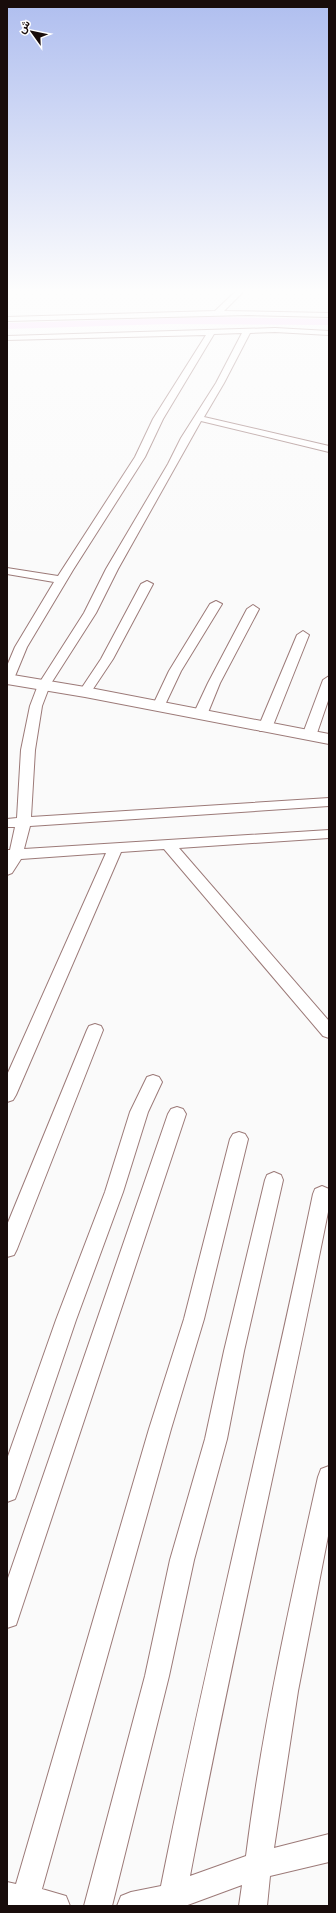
<svg xmlns="http://www.w3.org/2000/svg" width="336" height="1913" font-family="'Alegreya Sans',Vazirmatn,sans-serif">
  <style>
    .lines { fill: none; stroke-linecap: round; stroke-linejoin: round }
    .canal { fill: #f9cdfa; fill-rule: evenodd }
    .minor-casing { stroke: #9c7a78; stroke-width: 2 }
    .tertiary-casing { stroke: #9c7a78; stroke-width: 2 }
    .minor { fill: #fff; fill-rule: evenodd }
    .tertiary { fill: #fff; fill-rule: evenodd }
  </style>
  <rect width="100%" height="100%" fill="#fafafa"/>
  <g class="lines">
    <path class="canal" d="M208,317L329,319V325L168,324L7,329V323Z"/>
    <defs>
      <path id="minor" d="M236,291H244L224,311L329,313V317L248,315L7,321V317L215,311Z
        M275,328L329,331V335L275,332L250,333L224,383L204,417L329,446V452L201,421L118,569L96,613L50,685L42,706L35,750L31,817L329,798V806L30,826L24,849L329,830V838L179,848L329,1021V1038L323,1036L164,849L121,852L16,1095L13,1100L7,1102V1075L106,853L21,859L12,873L7,875V850H10L15,827H7V819L17,818L21,750L30,706L38,685L84,613L106,569L168,464L181,438L216,383L242,333L214,334L163,419L145,457L73,570L27,647L13,681L7,685V666L15,647L54,582L7,574V568L58,576L135,457L153,419L206,335L7,340V336Z
        M147,581L153,584L113,659L89,695H81L79,692L101,659L141,584Z
        M216,601L222,604L181,671L164,707L163,710H153L152,707L169,671L210,604Z
        M253,605L259,609L220,683L207,715L205,718H195L193,715L208,683L247,609Z
        M303,631L309,635L272,728L270,731H260L258,728L297,635Z
        M329,676V698L316,736L314,739H304L302,736L323,680Z
        M95,1024L101,1026L103,1030L17,1249L14,1255L7,1257V1225L87,1030L89,1026Z
        M153,1075L159,1077L162,1082L148,1112L123,1192L76,1320L18,1491L15,1499L7,1502V1459L56,1320L105,1192L130,1112L147,1077Z
        M177,1107L183,1109L186,1114L19,1616L16,1625L7,1628V1581L168,1114L171,1109Z
        M239,1132L245,1134L248,1139L204,1319L171,1429L42,1889L66,1896L70,1906H7V1882L16,1884L149,1429L184,1319L230,1139L233,1134Z
        M274,1172L281,1175L283,1180L244,1351L227,1439L194,1560L169,1676L112,1906H84L145,1676L170,1560L205,1439L224,1351L265,1180L267,1175Z
        M322,1186L329,1189V1207C285,1430 232,1652 190,1876L246,1856C262,1728 290,1602 318,1477L321,1469L329,1466V1531L298,1691L274,1848L329,1834V1862L270,1876L267,1906H239L242,1885L185,1906H117L121,1896L131,1892L161,1886C207,1654 265,1425 313,1194L315,1189Z"/>
      <path id="tertiary" d="M7,674L85,687L329,734V744L85,697L7,684Z"/>
    </defs>
    <use href="#minor" class="minor-casing"/>
    <use href="#tertiary" class="tertiary-casing"/>
    <use href="#minor" class="minor"/>
    <use href="#tertiary" class="tertiary"/>
  </g>
  <linearGradient id="sky" x2="0" y2="1"><stop stop-color="#afbeef"/><stop offset="0.52" stop-color="#fdfdfd"/><stop offset="1" stop-color="#fdfdfd" stop-opacity="0"/></linearGradient>
  <rect width="336" height="559" fill="url(#sky)"/>
  <rect width="336" height="1913" fill="none" stroke="#180c0b" stroke-width="16"/>
  <g transform="translate(32 32) rotate(303)" stroke="#ffffff" stroke-width="3" paint-order="stroke">
  <path d="M0-3L7 15L0 10L-7 15Z" fill="#180c0b"/>
  <text y="-6" font-size="11" font-weight="bold" text-anchor="middle" fill="#180c0b">ش</text>
  </g>
</svg>
